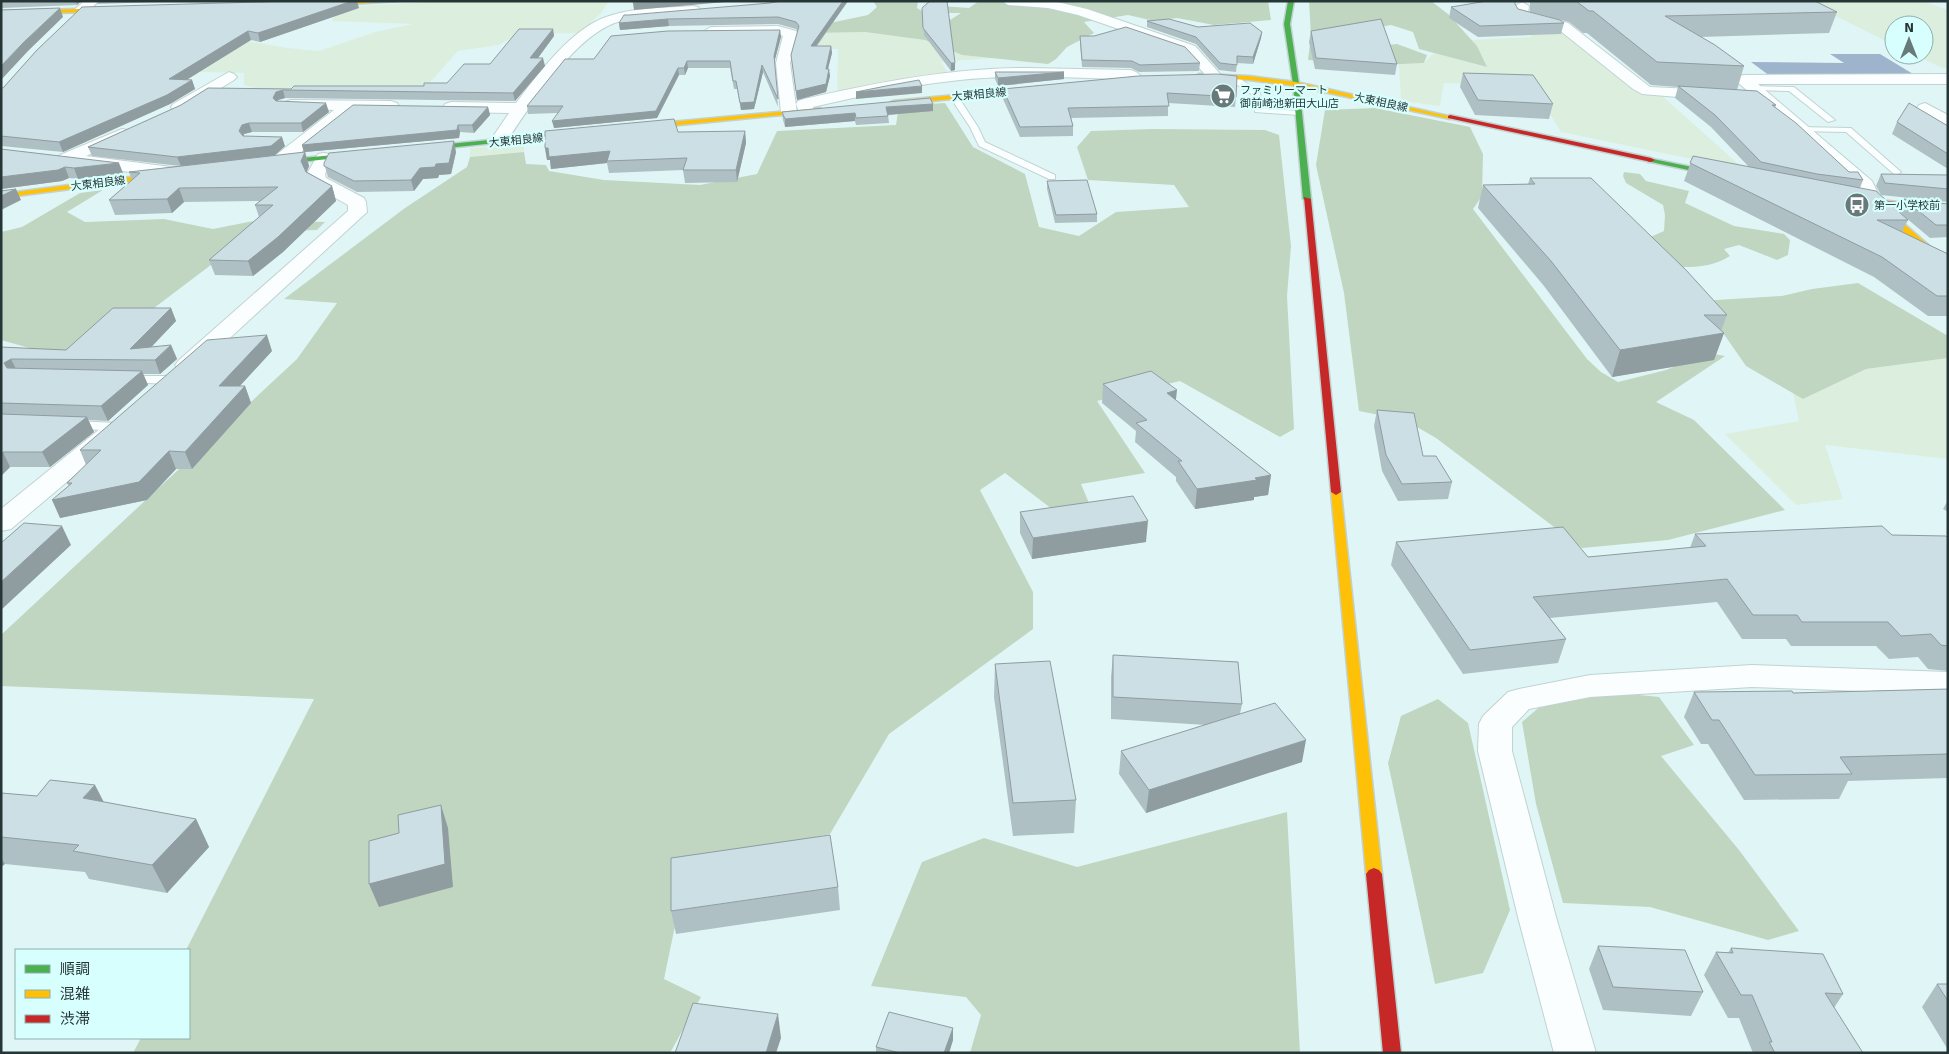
<svg xmlns="http://www.w3.org/2000/svg" width="1949" height="1054" font-family="Signika,'Noto Sans JP',sans-serif">
  <style>
    .green { fill: #dcefdf }
    .forest { fill: #c0d6c1 }
    .water { fill: #9eb4cc }
    .lines { fill: none; stroke-linecap: round; stroke-linejoin: round }
    .lane-casing { stroke: #c1d2d2; stroke-width: 2 }
    .street-casing { stroke: #c1d2d2; stroke-width: 2 }
    .fast-casing { stroke: #c1d2d2; stroke-width: 3 }
    .slow-casing { stroke: #c1d2d2; stroke-width: 3 }
    .jam-casing { stroke: #c1d2d2; stroke-width: 3 }
    .lane { fill: #fafefe; fill-rule: evenodd }
    .street { fill: #fafefe; fill-rule: evenodd }
    .fast { fill: #4caf50; fill-rule: evenodd }
    .slow { fill: #ffc107; fill-rule: evenodd }
    .jam { fill: #c62828; fill-rule: evenodd }
    .wall { fill: #afc0c4 }
    .shaded-wall { fill: #8f9ca0 }
    .building { fill: #ccdfe4; stroke: #8f9ca0 }
    .labels { text-anchor: middle; stroke-width: 4.5; stroke-linejoin: round; paint-order: stroke }
    .far-poi-label { font-size: 11px; fill: #263636; stroke: #d7fffe; text-anchor: start }
    .far-street-label { font-size: 11px; fill: #263636; stroke: #d7fffe }
  </style>
  <rect width="100%" height="100%" fill="#e0f6f6"/>
  <path class="green" d="M445,1H609L601,13L580,33L518,34L499,45L458,51L426,87L261,90L244,85V73L144,71L246,41L288,48L319,51L375,32L412,24L332,21L339,7Z
    M1805,1H1923L1948,10V68H1942L1915,55H1924V25H1894V45Z
    M1522,27L1567,30L1660,94L1745,170L1561,132L1533,86L1444,83L1440,106L1401,101L1399,64L1424,63L1434,53L1486,67L1471,40L1532,37Z
    M865,32L925,40L962,55L993,58L941,62L949,74L837,95L838,49L797,48L805,33Z
    M524,144V152L470,157V148Z
    M1948,358V459L1825,445L1843,499L1796,505L1725,434L1799,421L1793,393L1803,399L1866,369Z"/>
  <path class="forest" d="M873,1H918L917,8L922,11V21L950,20L961,13H948L949,11H926L941,6L969,8L979,1H1268L1271,20L1214,25L1177,18L1154,21L1128,15L1084,22L1094,33L1067,47L1056,59L1048,64L962,55L925,40L865,32L811,33V27L868,15L877,7Z
    M1309,1H1431L1448,14L1477,46L1487,67L1419,49L1413,32L1391,25L1338,35L1357,48L1397,44L1427,55L1424,63L1379,65L1308,60L1311,36Z
    M945,103L973,147L1025,174L1039,227L1079,236L1116,212L1189,207L1174,185L1088,180L1077,147L1091,131L1153,129L1265,130L1279,135L1291,246L1287,296L1294,429L1280,437L1180,381L1097,401L1145,473L1081,484L1094,515L1065,519L1005,473L980,490L1033,592V629L889,734L830,834L688,863L664,979L701,997L670,1053H133L141,1038H189V950H186L314,699L1,686V635L297,359L337,303L284,299L405,208L467,167L470,157L524,152L526,164L546,165L549,171L604,180L700,185L757,174L777,131L896,125L899,106Z
    M1375,108L1470,127L1483,154L1482,196L1473,209L1587,359L1601,372L1618,382L1666,370L1708,353L1725,356L1656,402L1694,420L1785,510L1668,540L1582,548L1436,438L1405,420L1359,411L1344,293L1316,165L1325,110Z
    M1624,172L1640,174L1646,181L1689,191L1685,203L1734,226L1784,234L1790,240L1788,255L1777,260L1739,245L1724,249L1730,256C1706,272 1674,266 1646,266V239L1664,231L1665,215L1663,205L1626,183L1623,176Z
    M103,190L67,212L85,222L164,219L213,229L258,220L325,222L317,230L265,232L232,249L154,308L72,360L1,340V232L22,227L80,193Z
    M1858,283L1948,336V358L1866,369L1803,399L1746,366L1701,301L1782,296L1812,289Z
    M1610,692L1659,697L1694,745L1661,756L1739,850L1799,931L1768,940L1650,907L1563,903L1536,804L1522,722L1543,704Z
    M1438,699L1468,723L1510,910L1483,973L1435,984L1388,763L1401,716Z
    M1287,812L1300,1053H970L981,1015L966,997L871,986L922,862L984,838L1077,867Z"/>
  <path class="water" d="M1830,54H1880L1918,77L1770,76L1751,62L1844,63Z"/>
  <g class="lines">
    <defs>
      <path id="lane" d="M1228,75H1234L1260,92L1262,108L1298,111L1302,113L1298,115L1255,112L1253,95L1228,79Z
        M1750,86L1794,87L1835,120L1828,122L1789,91L1753,90L1749,88Z
        M951,95H957L978,127L985,142L1055,175V179H1049L979,146L970,127L950,97Z
        M1797,127L1851,128L1901,172L1897,175L1894,174L1846,132L1800,131L1796,129Z
        M129,376H170L176,380L170,384L125,382L123,380Z
        M72,421L118,423L124,427L118,431L68,428L66,425L68,422Z"/>
      <path id="street" d="M84,1H99L86,13H76L74,10Z
        M1002,1H1053L1087,9L1195,46L1222,76L1219,79H1209L1185,52L1078,15L1048,8L1008,5Z
        M1522,2L1529,6L1528,13L1568,23L1650,87L1714,90L1720,92L1722,95L1720,98L1714,100L1642,94L1633,89L1558,29L1516,18L1514,15L1515,6Z
        M693,6L698,7L700,10L698,13C673,19 646,14 621,21C576,32 530,107 504,145H492L490,141L509,113L451,112L445,110L443,107L445,104L451,102L516,103C538,74 571,29 606,17C634,7 664,8 693,6Z
        M778,26L796,31L798,34L790,63L797,113L795,116H783L781,113L776,63L783,36L777,34L711,35L704,31L711,27Z
        M1028,68L1131,70L1136,72L1145,79L1142,82C1134,84 1126,79 1117,79C1081,78 1045,76 1009,77C943,78 878,92 813,107L814,111L812,114H800L796,104L798,101L804,99C879,82 951,68 1028,68Z
        M229,72L234,74L237,77L234,80L185,110H173L171,107L173,104Z
        M1948,74V84H1758L1872,181L1882,202L1880,206L1873,208L1866,206L1858,187L1735,80L1738,77L1743,75Z
        M291,100L391,101L397,103L399,106L397,109L391,111L354,110L284,166L278,167L272,166L269,162L272,158L334,110L285,108L283,105L285,102Z
        M1925,103L1948,115V127L1919,111L1917,108L1919,105Z
        M122,129L128,130L130,134L128,138L86,156L179,168L185,169L188,173L185,177L179,178L82,166L76,165L74,162L66,164L60,163L57,159L60,155Z
        M324,153L330,154L333,158L325,174L326,178L364,198L366,202L367,212L195,370L187,372L179,370L175,365L179,360L348,211V205L312,185L307,174L318,154Z
        M110,426L119,428L122,433L119,438L11,529L1,531V509L101,428Z
        M1752,665L1948,672V694L1752,687L1590,697L1529,709L1512,727V751L1556,917L1596,1053H1554L1518,917L1478,751L1479,724L1483,716L1508,692L1519,689L1590,675Z"/>
      <path id="fast" d="M1288,1H1294L1290,24L1299,84L1311,199L1307,201L1303,199L1293,84L1284,24Z
        M581,131L584,133L583,134L418,151L415,149L418,147Z
        M365,152L369,154L367,155L271,165L267,163L271,161Z
        M1648,158L1726,174L1730,176L1726,178L1651,162H1648Z"/>
      <path id="slow" d="M349,1H399L320,6L317,4Z
        M117,8L115,11L1,15V11Z
        M1199,74L1249,76L1296,82L1453,117L1450,119L1296,86L1249,80L1197,77L1196,76Z
        M1039,87L1041,88V90L893,105L890,103L893,101Z
        M820,108L823,110L822,111L639,129L636,127L639,125Z
        M168,172L172,174L171,176L1,198V194Z
        M1873,202H1879L1934,250L1948,260V266L1928,254L1873,206Z
        M1336,489L1341,492L1382,874L1379,878L1374,880L1369,878L1366,874L1331,492Z"/>
      <path id="jam" d="M1450,115L1651,158L1655,160L1651,162L1448,118V116Z
        M1304,197L1311,199L1341,492L1336,495L1331,492Z
        M1849,197L1948,207V211L1852,201H1849Z
        M1374,868L1379,870L1382,874L1401,1053H1383L1366,874L1369,870Z"/>
    </defs>
    <use href="#lane" class="lane-casing"/>
    <use href="#street" class="street-casing"/>
    <use href="#fast" class="fast-casing"/>
    <use href="#slow" class="slow-casing"/>
    <use href="#jam" class="jam-casing"/>
    <use href="#lane" class="lane"/>
    <use href="#street" class="street"/>
    <use href="#fast" class="fast"/>
    <use href="#slow" class="slow"/>
    <use href="#jam" class="jam"/>
  </g>
  <path class="wall" d="M1,1H81L77,5L1,8Z
    M97,1H190L98,4Z
    M781,1H848L817,46H831L832,53L828,69L830,76L826,92L797,100L791,55L798,31L796,29L778,24L669,26L620,30L619,23Z
    M1530,1H1815L1837,12L1829,33L1701,37L1744,66L1737,90L1776,105L1775,108L1849,172L1863,180L1860,188L1908,220L1902,232L1948,254V316H1928L1874,277L1684,181L1693,156L1749,167L1711,127L1675,98L1678,87L1651,85L1587,33H1583L1569,22L1530,12Z
    M1515,4L1518,9L1564,23L1561,34L1478,37L1449,18L1451,7Z
    M359,8L260,42L251,40L187,79L192,80L195,89L170,104L63,152L1,146V88H3L37,50Z
    M922,8L955,70L951,71L924,35Z
    M1147,21L1198,27L1262,32L1261,38L1253,64L1237,63L1236,72L1219,70L1196,44L1147,27Z
    M553,29L554,36L538,58L545,66L515,101L285,98L278,100V101L329,112L303,132H252L244,134V136L285,146L274,156L304,152L302,145L488,107L490,115L474,133L460,132L459,138L305,152L309,166L307,172L332,186L336,201L283,252L253,276L215,275L209,260L259,217L255,205L260,201L184,202L172,213L115,215L109,200L132,180L129,172L180,166L92,156L88,147L181,105L208,88L291,89L424,86L447,83L490,64Z
    M780,30L781,37L774,63L778,107L763,72L754,109L741,110L737,89H734L730,68H688L685,75H679L657,118L554,128L558,113L528,114L527,106L594,59Z
    M1311,31L1397,64L1395,75L1315,69L1309,42Z
    M1080,36L1200,63L1199,71L1139,72L1131,68L1082,67L1080,43Z
    M995,72H1064V79L998,86L995,79Z
    M1463,73L1553,104L1549,119L1475,115L1460,87Z
    M1138,76L1236,97L1235,107L1168,103V116L1071,118L1073,126V136L1020,137L1003,99V89Z
    M933,104V111L888,115L889,123L856,125L855,121L785,127L783,120L782,112Z
    M1897,122L1948,126V169L1892,134Z
    M745,131L746,143L737,182L685,183L683,170L609,173L607,163L551,169L550,160H547L545,148Z
    M1,149L123,173L78,179L69,178L62,181L1,189Z
    M456,152L451,174L439,175L438,178L423,179L414,191L357,192L328,177L324,163Z
    M1881,174L1948,175V202L1881,195L1876,186Z
    M1530,178L1727,315L1721,331L1724,333L1714,360L1612,377L1544,286L1478,208L1483,185L1528,184Z
    M1047,181L1097,214V222L1055,223L1047,189Z
    M1904,199L1948,204V237L1930,238L1899,212Z
    M171,308L176,321L151,347L171,345L177,359L160,374H143L148,385L108,421L88,420L94,432L50,467H10L1,476V347L66,350Z
    M272,351L240,386H245L251,403L192,469H176L147,500L60,518L69,486L67,483L86,465L80,450Z
    M1103,384L1176,400L1271,475L1268,495L1254,497V500L1195,509L1176,481V477L1135,442L1136,431L1102,403Z
    M1377,410L1423,456L1452,482L1448,499L1398,501L1382,471L1374,426Z
    M1948,500V512L1943,509Z
    M1020,512L1146,542L1032,559L1020,533Z
    M1695,534L1892,535L1948,538V671L1928,669L1918,657L1889,659L1876,646H1791L1786,639H1742L1717,602L1550,618L1566,639L1558,663L1463,674L1391,565L1396,542L1588,557L1690,548Z
    M1113,655L1242,704L1240,714L1302,762L1146,813L1119,774L1121,751L1206,725L1111,719V677Z
    M995,664L1076,800L1074,833L1013,836L994,697Z
    M1948,689V778L1848,781L1839,799L1744,800L1708,744H1701L1684,717L1694,692L1793,693Z
    M1,793L104,802L196,819L209,847L167,893L89,879L85,872L5,864L1,867Z
    M838,887L840,910L676,934L671,911Z
    M1598,946L1703,992L1691,1016L1603,1010L1589,969Z
    M1731,948L1843,994L1834,1008L1862,1053H1753L1739,1018H1728L1704,975L1716,952L1728,953Z
    M1937,984H1948V1050L1922,1007Z
    M953,1028V1040L949,1053H876V1047Z"/>
  <path class="shaded-wall" d="M76,1H81L77,5Z
    M352,1H357L359,8L260,42L258,33Z
    M653,1H737L634,10L633,3Z
    M843,1H848L811,53V46Z
    M60,8L63,17L28,51L1,80V66L24,42Z
    M668,19L669,26L620,30L619,23Z
    M553,29L554,36L532,66L530,58Z
    M780,30L781,37L774,63V56Z
    M248,31L251,40L172,89L169,79Z
    M1262,32L1261,38L1253,64V57Z
    M831,46L832,53L826,76V69Z
    M543,58L545,66L515,101L513,93Z
    M687,61L688,68L685,75L684,68Z
    M951,63H955V70L951,71Z
    M762,65L763,72L754,109L741,110L740,103Z
    M678,68L679,75L657,118L554,128L552,121Z
    M829,69L830,76L826,92L797,100L796,91Z
    M1064,72V79L998,86V78Z
    M192,80L195,89L170,104L63,152L59,142Z
    M922,86V93L856,99V92Z
    M283,90L285,98L278,100L275,106L273,98L276,92Z
    M326,103L329,112L303,132L301,123Z
    M933,104V111L886,115V107Z
    M488,107L490,115L474,133L472,125Z
    M855,113V121L785,127V119Z
    M249,123L252,132L244,134L242,140L239,131L242,125Z
    M458,125L460,132L459,138L305,152L309,166L305,175L301,161L304,153L302,145Z
    M745,131L746,143L737,182L736,170Z
    M282,137L285,146L274,156L181,166L177,157Z
    M454,141L456,152L451,174L439,175L438,178L423,179L414,191L411,180L420,168L436,164Z
    M545,148H548L610,151L607,161V163L551,169L550,160H547Z
    M119,163L123,173L78,179L74,168Z
    M65,167L69,178L62,181L1,189V177Z
    M332,186L336,201L283,252L253,276L248,261Z
    M179,188L184,202L172,213L167,199Z
    M16,189L21,200L1,210V196Z
    M171,308L176,321L139,360L130,349Z
    M1724,333L1714,360L1612,377L1620,350Z
    M267,335L272,351L225,402L219,386Z
    M171,345L177,359L160,374L155,360Z
    M11,359L18,373L11,378L4,363Z
    M142,371L148,385L108,421L101,406Z
    M245,386L251,403L192,469L185,452Z
    M1177,390L1175,409L1167,393Z
    M87,417L94,432L50,467L42,452Z
    M169,451L176,469L147,500L60,518L52,500Z
    M3,452L10,467L1,476V454Z
    M1271,475L1268,495L1254,497V500L1195,509L1197,489Z
    M1148,521L1146,542L1032,559L1033,538Z
    M62,526L71,545L1,610V582Z
    M1306,740L1302,762L1146,813L1149,790Z
    M95,785L109,812L83,798Z
    M441,805L448,828L453,887L379,907L369,884Z
    M196,819L209,847L167,893L152,865Z
    M1,858L5,864L1,867Z
    M778,1014L781,1038L776,1053H766Z
    M953,1028V1040L949,1053H944Z"/>
  <path class="building" d="M294,1H352L258,33L248,31L169,79L192,80L167,95L59,142L1,136V88H3L37,50L82,7Z
    M634,1H653L633,3Z
    M781,1H843L811,46H831L826,69H829L826,84L796,91L791,55L799,26L796,22L778,17L668,19L619,23L624,15H629L770,3Z
    M930,1H947L955,63H951L923,28L922,8Z
    M1487,1H1515V4L1518,9L1560,20L1564,23L1480,26L1451,7Z
    M1576,1H1815L1837,12L1665,16L1715,45L1744,66L1657,62L1593,11H1589Z
    M60,8L24,42L1,66V10Z
    M1169,19L1198,27L1250,23L1262,32L1253,57L1237,56V65L1220,63L1196,37L1147,21Z
    M1381,19L1397,64L1316,58L1311,31Z
    M1126,27L1185,47L1200,63L1140,65L1132,61L1082,60L1080,36H1094Z
    M519,29H553L530,58H543L513,93L283,90L276,92L273,98L276,101L326,103L301,123H249L242,125L239,131L243,136L282,137L271,146L177,157L88,147L181,105L208,88L291,89L294,86H424V83H447L464,64H490Z
    M780,30L774,56L778,99L762,65L754,102L740,103L736,81H733L730,61H687L684,68H678L656,111L552,121L563,106H527L565,59H594L611,36L668,31Z
    M995,72H1064L998,78Z
    M1463,73L1533,75L1553,104L1478,100Z
    M1217,74L1237,76L1236,97L1167,93L1169,106L1068,108L1073,126L1020,127L1003,89L1138,76Z
    M919,80L922,86L856,92L886,86Z
    M1678,86L1757,91L1776,105H1772L1796,123L1849,172H1858L1863,180L1817,174L1761,162L1715,115Z
    M930,98L933,104L886,107L888,116L856,118L855,113L785,119L782,112Z
    M1909,103L1948,126V154L1897,122Z
    M353,105L488,107L472,125H458L457,130L302,145Z
    M674,119L678,132L745,131L736,170H683L687,158L607,161L610,151L549,157L548,148H545V131Z
    M454,141L449,163L436,164L435,167L420,168L411,180L354,181L324,166V163L329,153Z
    M1,149L119,163L74,168L65,167L58,170L1,177Z
    M305,152L301,161L306,172L332,186L278,237L248,261L209,260L273,205H255L278,187L179,188L167,199L109,200L140,173L129,172Z
    M1693,156L1876,191L1908,220H1877L1948,254V296H1937L1882,257L1690,163Z
    M1881,174L1948,175V189L1885,183Z
    M1530,178H1591L1686,270L1727,315H1704L1724,333L1620,350L1551,261L1483,185L1535,184Z
    M1087,180L1097,214L1056,215L1047,181Z
    M16,189L1,196V191Z
    M1904,199L1948,204V225H1936Z
    M113,308H171L130,349L171,345L155,360L11,359L4,363L7,368L142,371L101,406L1,403V347L66,350Z
    M267,335L219,386H245L185,452L169,451L139,482L52,500L72,483H67L101,450H80L207,340Z
    M1151,371L1177,390L1167,393L1271,475L1255,478L1257,480L1197,489L1178,461H1182L1136,423L1147,420L1103,384Z
    M1377,410L1414,413L1423,456H1436L1452,482L1402,484L1386,455Z
    M1,414L87,417L42,452H3L1,454Z
    M1133,496L1148,521L1033,538L1020,512Z
    M24,523L62,526L1,582V543Z
    M1882,526L1892,535L1946,536L1948,538V646L1941,645L1931,634L1901,636L1888,622H1802L1797,615H1753L1727,579L1533,597L1566,639L1470,650L1396,542L1563,527L1588,557L1706,546L1695,534Z
    M1113,655L1238,662L1242,704L1113,697Z
    M1050,661L1076,800L1013,803L995,664Z
    M1948,689V754L1840,757L1852,774L1755,775L1719,720H1712L1694,692L1792,691L1793,693Z
    M1275,703L1306,740L1149,790L1121,751Z
    M50,780L95,785L83,798L196,819L152,865L73,851L79,845L1,837V793L37,796Z
    M441,805L445,864L369,884V841L399,833L398,815Z
    M830,835L838,887L671,911V858Z
    M1598,946L1685,950L1703,992L1613,987Z
    M1731,948L1823,954L1843,994L1825,993L1863,1053H1775L1769,1042H1772L1752,995H1741L1716,952L1733,953Z
    M1937,984H1948V1001Z
    M693,1003L778,1014L766,1053H675Z
    M889,1012L953,1028L944,1053H900L876,1047Z"/>
  <defs>
    <symbol id="supermarket-disc" viewBox="-11 -11 22 22"><circle r="9.5" fill="#677979" stroke="#d7fffe"/><path d="M-6-5.5h2.5l.6 2H6L4.5 2H-2.5L-4.4-4H-6ZM-1.5 3.2a1.3 1.3 0 1 0 .1 0ZM3 3.2a1.3 1.3 0 1 0 .1 0Z" fill="#fff"/></symbol>
    <symbol id="bus-disc" viewBox="-11 -11 22 22"><circle r="9.5" fill="#677979" stroke="#d7fffe"/><path d="M-5-6H5V4H4V6H2V4H-2V6H-4V4H-5ZM-3.5-4V0h7V-4ZM-3.5 1.2v1.5H-2V1.2ZM2 1.2v1.5H3.5V1.2Z" fill="#fff"/></symbol>
  </defs>
  <g fill-rule="evenodd">
    <use href="#supermarket-disc" x="1209" y="82" width="28" height="28"/>
    <use href="#bus-disc" x="1843" y="191" width="28" height="28"/>
  </g>
  <g class="labels">
    <g class="far-poi-label">
      <text x="1240" y="94">ファミリーマート<tspan x="1240" dy="13">御前崎池新田大山店</tspan></text>
      <text x="1874" y="209">第一小学校前</text>
    </g>
    <g class="far-street-label">
      <text transform="translate(979 94) rotate(-5)" y="4">大東相良線</text>
      <text transform="translate(1381 102) rotate(12)" y="4">大東相良線</text>
      <text transform="translate(516 140) rotate(-6)" y="4">大東相良線</text>
      <text transform="translate(98 183) rotate(-7)" y="4">大東相良線</text>
    </g>
  </g>
  <rect width="1949" height="1054" fill="none" stroke="#263636" stroke-width="5"/>
  <rect x="15" y="949" width="175" height="90" fill="#d7fffe" stroke="#90afae"/>
  <rect x="25" y="965" width="25" height="8" fill="#4caf50" stroke="#90afae"/>
  <text x="60" y="974" font-size="15" fill="#263636">順調</text>
  <rect x="25" y="990" width="25" height="8" fill="#ffc107" stroke="#90afae"/>
  <text x="60" y="999" font-size="15" fill="#263636">混雑</text>
  <rect x="25" y="1015" width="25" height="8" fill="#c62828" stroke="#90afae"/>
  <text x="60" y="1024" font-size="15" fill="#263636">渋滞</text>
  <g transform="translate(1909 40)"><circle r="24" fill="#d7fffe" stroke="#90afae"/>
  <path d="M0-4L9 19L0 12L-9 19Z" fill="#677979"/>
  <text y="-8" font-size="14" font-weight="bold" text-anchor="middle" fill="#263636">N</text>
  </g>
</svg>
